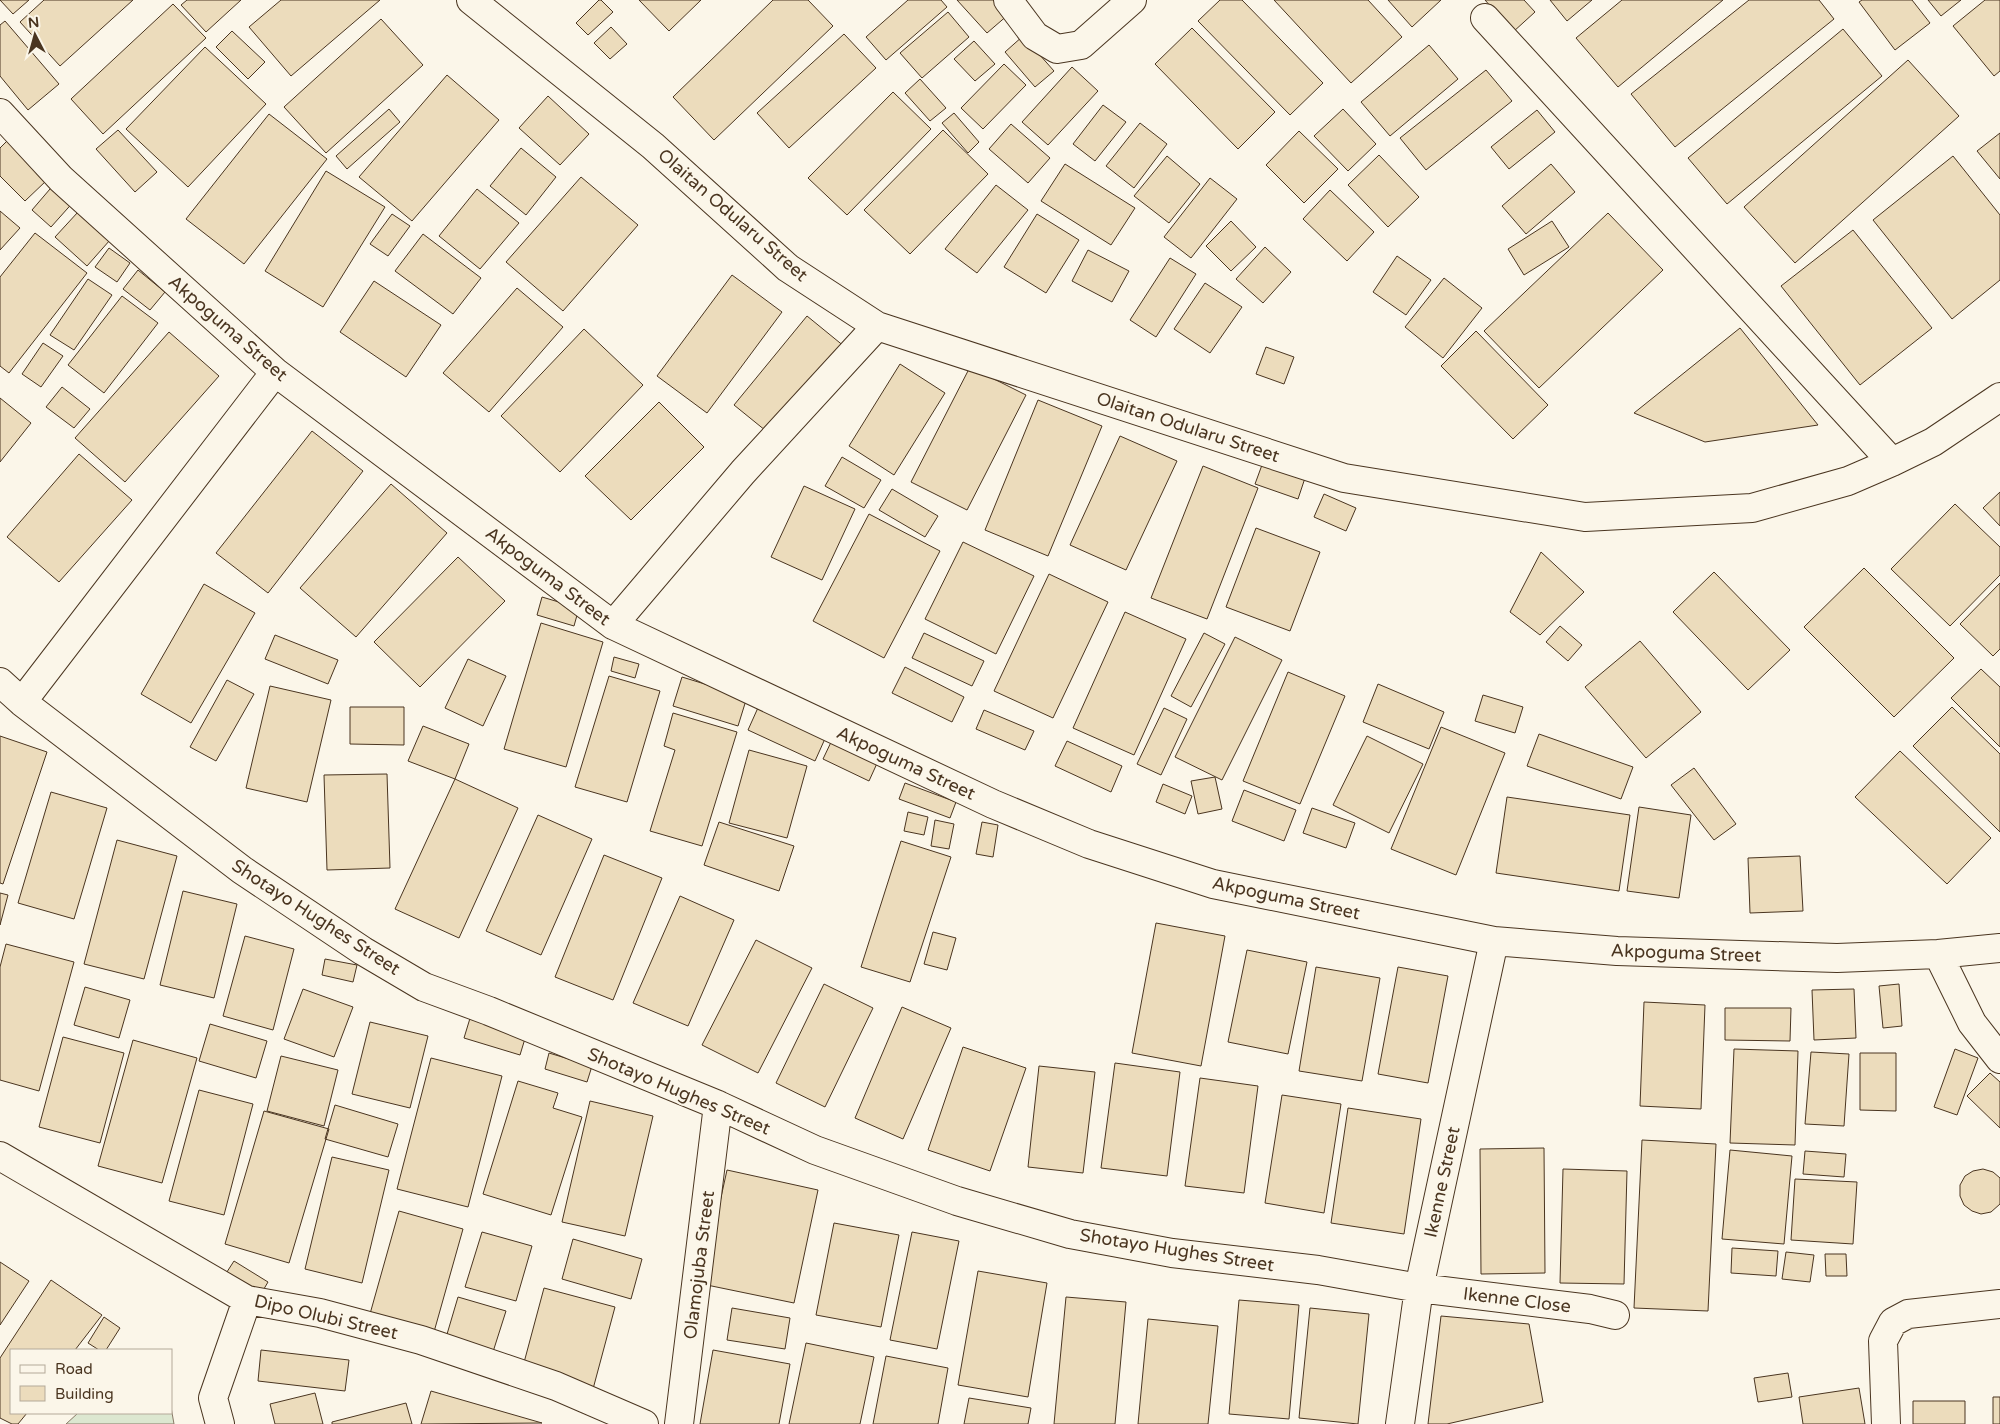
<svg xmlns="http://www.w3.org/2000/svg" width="2000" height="1424" font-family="'Varela Round',sans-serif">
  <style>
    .green { fill: #dce7d0; stroke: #887966 }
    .building { fill: #ecdcbc; stroke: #4a3520 }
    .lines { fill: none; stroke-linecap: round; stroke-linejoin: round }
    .minor-casing { stroke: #4a3520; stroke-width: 30 }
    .minor { stroke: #fbf6e9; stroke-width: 28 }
    .labels { text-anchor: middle; stroke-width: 4; stroke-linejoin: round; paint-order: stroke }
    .street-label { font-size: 18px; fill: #4a3520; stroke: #fbf6e9 }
  </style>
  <rect width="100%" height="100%" fill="#fbf6e9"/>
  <path class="green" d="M171,1407L174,1424H66L78,1413H171Z"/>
  <path class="building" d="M0,0H29L13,14Z
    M44,0H133L60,66L20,22Z
    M187,0H241L206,32L181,5Z
    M281,0H380L291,76L249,27Z
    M599,0H601L613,12L588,35L576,23Z
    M639,0H701L669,31Z
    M773,0H808L833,26L714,140L673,97Z
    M908,0H941L947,7L886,60L866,37Z
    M957,0H996L1009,14L987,33Z
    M1220,0H1242L1323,83L1290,115L1198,21Z
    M1274,0H1368L1402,37L1351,83Z
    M1388,0H1441L1412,27Z
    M1485,0H1524L1535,12L1513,32Z
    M1550,0H1592L1567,21Z
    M1622,0H1723L1618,87L1576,38Z
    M1749,0H1819L1834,19L1675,147L1631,94Z
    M1862,0H1912L1930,23L1895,50L1859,2Z
    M1928,0H1961L1941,16Z
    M1985,0H2000V71L1994,76L1953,26Z
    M173,4L206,38L103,134L71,99Z
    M948,12L969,37L922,78L900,53Z
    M381,19L423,65L326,153L284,107Z
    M5,21L59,84L28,110L0,76V25Z
    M611,27L627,44L610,59L594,43Z
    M1192,28L1275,112L1238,149L1155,64Z
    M1843,29L1882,76L1727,204L1688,158Z
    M232,31L265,62L248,79L216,47Z
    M844,34L876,68L789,148L757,113Z
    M1023,36L1054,71L1035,87L1005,52Z
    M974,41L995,64L975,81L954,59Z
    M1429,45L1458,79L1390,136L1361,102Z
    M205,47L266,104L188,187L126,129Z
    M1908,60L1959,116L1795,263L1744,207Z
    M1004,64L1026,85L983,129L961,108Z
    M1072,67L1098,91L1048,145L1022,122Z
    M1486,70L1512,101L1426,170L1400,138Z
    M447,75L499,120L412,221L359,177Z
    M920,79L946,108L930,121L905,93Z
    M893,92L931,129L847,215L808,178Z
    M548,96L589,134L560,165L519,128Z
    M1103,105L1126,122L1095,161L1073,144Z
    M389,109L400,122L347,169L336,156Z
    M1343,109L1376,144L1348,171L1314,136Z
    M1537,110L1555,132L1509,169L1491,147Z
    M954,113L979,142L968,153L942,123Z
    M269,114L327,159L244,264L186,219Z
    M1140,123L1167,144L1134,188L1106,166Z
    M1011,124L1050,158L1028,183L989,149Z
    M118,130L157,172L135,192L96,149Z
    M943,130L988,174L910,254L864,210Z
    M1299,131L1338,169L1304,203L1266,165Z
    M2000,133V179L1977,151Z
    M7,141L47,180L25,201L0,176V148Z
    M521,148L556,177L526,215L490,186Z
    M1379,155L1419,197L1388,227L1348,185Z
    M1167,156L1200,184L1169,223L1134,196Z
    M1953,156L2000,215V280L1952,319L1873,220Z
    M1065,164L1135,208L1111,245L1041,201Z
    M1551,164L1575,192L1526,234L1502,206Z
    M326,171L385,207L323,307L265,271Z
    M581,177L638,225L563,311L506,262Z
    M1210,178L1237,199L1191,258L1164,237Z
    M56,182L76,199L51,227L32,210Z
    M996,185L1028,210L977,273L945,249Z
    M477,189L519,223L480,269L439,236Z
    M1330,190L1374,232L1347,261L1303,219Z
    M0,211L20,228L0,250Z
    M78,212L110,240L87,266L55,237Z
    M1608,213L1663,270L1539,388L1484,331Z
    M392,214L410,226L388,256L370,244Z
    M1037,214L1079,240L1046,293L1004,267Z
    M1231,221L1256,247L1231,271L1206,246Z
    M1552,221L1569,247L1524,275L1508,249Z
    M1853,230L1932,328L1860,385L1781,286Z
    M35,233L87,273L9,373L0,366V277Z
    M423,234L481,278L453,314L395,271Z
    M1265,247L1291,272L1263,303L1236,279Z
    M109,248L130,263L117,282L95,267Z
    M1088,250L1129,271L1112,302L1072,281Z
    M1397,256L1431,280L1406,315L1373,292Z
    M1170,258L1196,274L1156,337L1130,320Z
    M138,270L165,292L150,310L123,289Z
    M732,275L782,312L707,413L657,376Z
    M1444,278L1482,308L1443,358L1405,327Z
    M88,279L112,295L74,350L50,335Z
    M374,281L441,325L406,377L340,332Z
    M1205,283L1242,307L1210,353L1174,329Z
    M517,288L563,327L489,412L443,373Z
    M122,296L158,323L104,393L68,365Z
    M807,316L845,347L771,435L734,405Z
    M1740,328L1818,425L1705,442L1634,413Z
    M584,329L643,385L560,472L501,416Z
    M1476,331L1548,405L1513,439L1441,366Z
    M169,332L219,376L125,482L75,438Z
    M43,343L63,356L41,387L22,374Z
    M1266,347L1294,357L1284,384L1256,374Z
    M900,364L945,393L894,475L849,446Z
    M970,367L1026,395L967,510L911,482Z
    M62,387L90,409L74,428L46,407Z
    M0,398L31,423L0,462Z
    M1038,400L1102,426L1048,556L985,530Z
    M659,402L704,447L631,520L585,476Z
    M312,431L363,471L268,593L216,553Z
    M1120,436L1177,461L1126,570L1070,545Z
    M79,454L132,500L59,582L7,537Z
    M1266,454L1308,469L1298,499L1255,484Z
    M842,457L881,480L864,508L825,486Z
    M1203,466L1258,488L1207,619L1151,598Z
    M391,484L447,533L356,637L300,588Z
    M804,486L855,509L822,580L771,557Z
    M892,489L938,516L925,537L879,510Z
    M2000,492V526L1983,508Z
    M1324,494L1356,508L1346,531L1314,517Z
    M1955,504L2000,547V575L1950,626L1891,569Z
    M869,514L940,551L884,658L813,621Z
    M1256,528L1320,552L1290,631L1226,607Z
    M963,542L1034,576L996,654L925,619Z
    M1541,552L1584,592L1540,635L1510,612Z
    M458,557L505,601L420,687L374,642Z
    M1864,568L1954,658L1894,717L1804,627Z
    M1714,572L1790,650L1748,690L1673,612Z
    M1049,574L1108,602L1053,718L994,691Z
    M2000,583V649L1993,656L1960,624Z
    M204,584L255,613L191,723L141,694Z
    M542,597L579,608L574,626L537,615Z
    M1125,612L1186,639L1134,755L1073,728Z
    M541,623L603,642L566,767L504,749Z
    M1560,626L1582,645L1568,661L1546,642Z
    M924,633L984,661L972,686L912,658Z
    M1204,633L1225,644L1191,707L1171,696Z
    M275,635L338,660L328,684L265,659Z
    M1235,637L1282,660L1222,780L1175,757Z
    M1640,641L1701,712L1646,758L1585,687Z
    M614,657L639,664L635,678L611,671Z
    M468,659L506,676L483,726L445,708Z
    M905,667L964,697L952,722L892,693Z
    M1981,669L2000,687V747L1951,698Z
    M1288,672L1345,696L1300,804L1243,781Z
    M609,676L660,691L627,802L575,787Z
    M682,677L747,697L738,726L673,706Z
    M227,680L254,694L216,761L190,747Z
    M1378,684L1444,712L1429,749L1363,722Z
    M270,686L331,700L307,802L246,788Z
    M1483,695L1523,707L1515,733L1475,721Z
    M761,701L828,732L815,761L748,730Z
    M350,707H404V745L350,744Z
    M1952,707L2000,754V832L1913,746Z
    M1164,708L1187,719L1161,775L1137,764Z
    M984,710L1034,731L1025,750L976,729Z
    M673,713L737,732L702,846L650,831L675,750L664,746Z
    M423,726L469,744L455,779L408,761Z
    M1441,727L1505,753L1456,875L1391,849Z
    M1539,734L1633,767L1621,799L1527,766Z
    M0,736L47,752L3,884L0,883Z
    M1367,736L1423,764L1389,833L1333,805Z
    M833,738L879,759L869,781L823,759Z
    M1067,741L1122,766L1111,792L1055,766Z
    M749,750L807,766L787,838L729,823Z
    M1900,751L1991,838L1947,884L1855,797Z
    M1694,768L1736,824L1714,840L1671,785Z
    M387,774L390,868L327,870L324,775Z
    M1215,777L1222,809L1198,814L1191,781Z
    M455,779L518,808L459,938L395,909Z
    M905,783L956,802L950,818L899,799Z
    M1163,784L1192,796L1185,814L1156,802Z
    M1244,790L1296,810L1284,841L1232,821Z
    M51,792L107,808L74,919L18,903Z
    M1507,797L1630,815L1619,891L1496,873Z
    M1639,807L1691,815L1679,898L1627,891Z
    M1312,808L1355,823L1346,848L1303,833Z
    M908,812L928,817L924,835L904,831Z
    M538,815L592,839L541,955L486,931Z
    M935,820L954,824L949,849L931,846Z
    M719,822L794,846L779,891L704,865Z
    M982,822L998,825L993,857L976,854Z
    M117,840L177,856L144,979L84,964Z
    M901,841L951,857L910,982L861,967Z
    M604,855L662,878L613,1000L555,977Z
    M1800,856L1803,911L1750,913L1748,858Z
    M183,891L237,904L214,998L160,985Z
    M0,893L8,895L0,925Z
    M680,896L734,920L688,1026L633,1003Z
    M1156,923L1225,936L1201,1066L1132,1053Z
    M933,932L956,938L947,970L924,964Z
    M245,936L294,949L273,1030L223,1016Z
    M756,940L812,968L758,1073L702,1045Z
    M6,944L74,962L39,1091L0,1080V967Z
    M1247,950L1307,962L1288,1054L1228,1042Z
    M325,959L357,965L353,982L322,975Z
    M1316,967L1380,978L1362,1081L1299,1071Z
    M1398,967L1448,976L1428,1083L1378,1074Z
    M824,984L873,1008L825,1107L776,1083Z
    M1899,984L1902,1026L1883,1028L1879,986Z
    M85,987L130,1000L119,1038L74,1025Z
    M303,989L353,1007L334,1057L284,1039Z
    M1854,989L1856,1038L1814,1040L1812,990Z
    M1644,1002L1705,1005L1701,1109L1640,1106Z
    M902,1007L951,1028L903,1139L855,1118Z
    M1725,1008H1791L1790,1041L1725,1040Z
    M471,1015L527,1032L520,1055L464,1038Z
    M370,1022L428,1036L410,1108L352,1094Z
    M210,1024L267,1041L256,1078L199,1061Z
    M63,1037L124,1053L100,1143L39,1127Z
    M133,1040L197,1058L162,1183L98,1166Z
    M963,1047L1026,1068L990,1171L928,1150Z
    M1734,1049L1798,1051L1795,1145L1730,1143Z
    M1955,1049L1978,1058L1957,1115L1934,1107Z
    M1811,1052L1849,1054L1844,1126L1805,1124Z
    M549,1053L592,1066L587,1082L545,1069Z
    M1860,1053H1896V1111L1860,1110Z
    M281,1056L338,1070L324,1126L267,1111Z
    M431,1058L502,1076L468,1207L397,1189Z
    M1115,1063L1180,1072L1167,1176L1101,1168Z
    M1039,1066L1095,1072L1083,1173L1028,1167Z
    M1990,1073L2000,1082V1128L1967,1096Z
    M1200,1078L1258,1086L1244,1193L1185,1186Z
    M518,1081L558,1093L553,1108L582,1117L551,1215L483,1194Z
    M199,1090L253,1104L224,1215L169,1201Z
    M1282,1095L1341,1104L1324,1213L1265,1203Z
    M590,1101L653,1116L625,1236L562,1222Z
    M335,1105L398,1124L388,1157L325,1139Z
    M1348,1108L1421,1119L1404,1234L1331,1223Z
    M264,1111L329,1129L289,1263L225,1244Z
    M1642,1140L1716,1144L1708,1311L1634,1308Z
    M1544,1148L1545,1273L1481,1274L1480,1149Z
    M1730,1150L1792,1156L1784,1244L1722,1239Z
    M1805,1151L1846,1154L1844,1177L1803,1174Z
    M332,1157L389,1170L362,1283L305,1269Z
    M1563,1169L1627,1171L1624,1284L1560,1283Z
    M1983,1169L1993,1172L2000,1178V1204L1991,1212L1981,1214L1972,1211L1964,1205L1960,1196V1185L1965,1176L1973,1171Z
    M727,1170L818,1190L794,1303L702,1284Z
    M1795,1179L1857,1182L1853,1244L1791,1240Z
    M399,1211L463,1229L432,1339L368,1321Z
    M834,1223L899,1235L881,1327L816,1315Z
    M482,1232L532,1246L516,1301L465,1287Z
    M912,1232L959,1241L937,1349L890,1340Z
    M573,1239L642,1259L631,1299L562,1279Z
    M1732,1248L1778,1251L1776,1276L1731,1273Z
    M1786,1252L1814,1255L1810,1282L1782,1279Z
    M1825,1254H1846L1847,1276H1826Z
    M234,1261L268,1282L258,1299L223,1278Z
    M0,1262L29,1281L0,1325Z
    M978,1271L1047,1283L1028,1397L958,1385Z
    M51,1280L102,1315L75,1350H11V1413H27L18,1424H12L0,1418V1358Z
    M544,1288L615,1307L593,1389L522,1370Z
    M458,1297L506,1311L492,1355L445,1341Z
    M1066,1297L1126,1302L1115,1424H1054Z
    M1239,1300L1299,1305L1289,1419L1229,1414Z
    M732,1308L790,1318L785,1349L727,1340Z
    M1310,1308L1369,1314L1358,1424L1299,1418Z
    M1441,1316L1529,1324L1543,1402L1447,1424H1428Z
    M104,1317L120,1328L106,1350H99L88,1343Z
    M1148,1319L1218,1326L1208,1424H1138Z
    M806,1343L874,1357L860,1424H789Z
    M261,1350L349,1360L345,1391L258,1381Z
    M713,1350L790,1364L779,1424H700Z
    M886,1356L948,1368L938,1424H873Z
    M1788,1373L1792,1397L1758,1402L1754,1378Z
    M1859,1388L1865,1424H1803L1799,1397Z
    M431,1391L542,1423L421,1424Z
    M315,1393L323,1424H275L270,1404Z
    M1993,1397H2000V1424H1993Z
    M969,1398L1031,1408L1028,1424H964Z
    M1913,1401H1965V1424H1913Z
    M406,1403L412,1424H332V1422Z"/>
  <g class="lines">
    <defs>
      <path id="minor" d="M471,0L653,146L788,268L877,326L1344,478L1585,517L1752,508L1848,481L1892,462L1933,442L2000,397
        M1008,0L1035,36L1057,49L1081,45L1132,0
        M1485,18L1892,462
        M0,113L61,179L275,372L613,625L993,804L1089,844L1213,884L1494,941L1617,951L1837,958L1938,954L2000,948
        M613,625L743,472L877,326
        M0,682L22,702L242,870L363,951L424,987L489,1011L718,1105L815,1150L957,1201L1070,1234L1172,1253L1318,1270L1419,1288L1590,1309L1615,1315
        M22,702L275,372
        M1938,954L1972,1023L2000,1059
        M0,1156L247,1300L320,1313L421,1340L556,1386L644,1424
        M220,1424L213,1398L247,1300
        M679,1424L718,1105
        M1400,1424L1419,1288L1494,941
        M1886,1424L1883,1341L1893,1322L1908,1314L2000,1304"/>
    </defs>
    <use href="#minor" class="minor-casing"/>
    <use href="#minor" class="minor"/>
  </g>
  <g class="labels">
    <g class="street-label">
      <text transform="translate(733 215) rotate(41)" y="6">Olaitan Odularu Street</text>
      <text transform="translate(228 328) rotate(41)" y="6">Akpoguma Street</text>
      <text transform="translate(1188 427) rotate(18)" y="6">Olaitan Odularu Street</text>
      <text transform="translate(548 576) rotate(37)" y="6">Akpoguma Street</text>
      <text transform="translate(906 763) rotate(25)" y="6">Akpoguma Street</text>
      <text transform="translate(1286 898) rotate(12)" y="6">Akpoguma Street</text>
      <text transform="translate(316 917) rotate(33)" y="6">Shotayo Hughes Street</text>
      <text transform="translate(1686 953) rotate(2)" y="6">Akpoguma Street</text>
      <text transform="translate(679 1091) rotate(23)" y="6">Shotayo Hughes Street</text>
      <text transform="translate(1442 1182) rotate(-78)" y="6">Ikenne Street</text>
      <text transform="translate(1177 1250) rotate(9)" y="6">Shotayo Hughes Street</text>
      <text transform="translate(699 1265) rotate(-83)" y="6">Olamojuba Street</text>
      <text transform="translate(1517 1300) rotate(7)" y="6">Ikenne Close</text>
      <text transform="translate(326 1317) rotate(13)" y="6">Dipo Olubi Street</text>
    </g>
  </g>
  <rect x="10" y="1349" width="162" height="65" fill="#fbf6e9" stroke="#b4a999"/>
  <rect x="20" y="1365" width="25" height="8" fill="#fbf6e9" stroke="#b4a999"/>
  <text x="55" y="1374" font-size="15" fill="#4a3520">Road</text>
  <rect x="20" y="1386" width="25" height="15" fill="#ecdcbc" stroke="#b4a999"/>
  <text x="55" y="1399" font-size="15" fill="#4a3520">Building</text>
  <g transform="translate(35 35) rotate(354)" stroke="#fbf6e9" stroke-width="4" paint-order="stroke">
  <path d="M0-4L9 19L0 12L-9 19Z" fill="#4a3520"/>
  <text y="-8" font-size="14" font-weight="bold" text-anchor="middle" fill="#4a3520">N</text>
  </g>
</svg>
